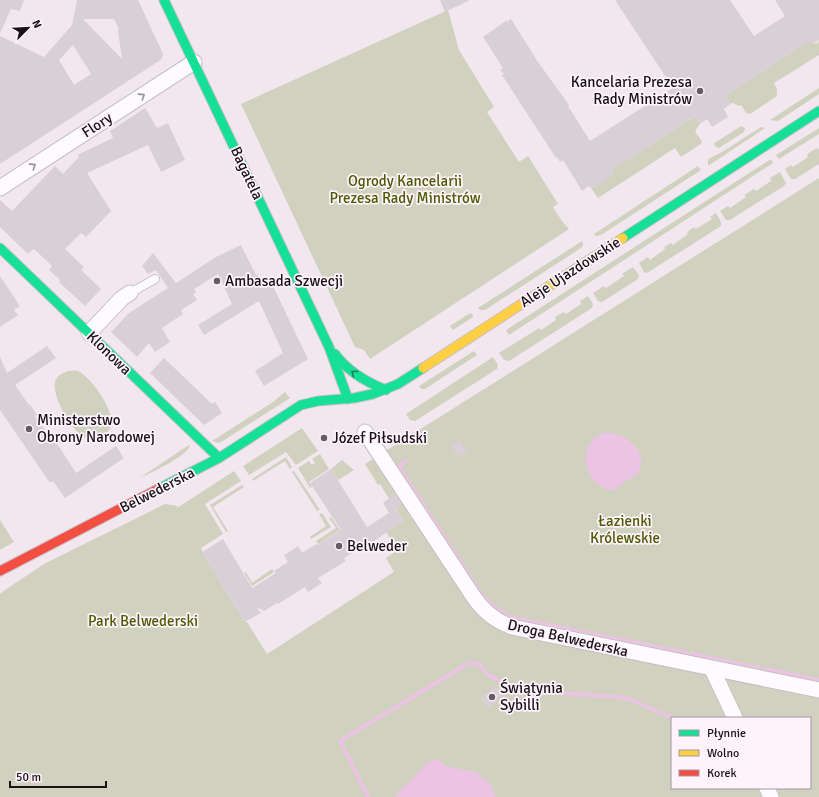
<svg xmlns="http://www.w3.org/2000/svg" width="819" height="797" font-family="Signika,sans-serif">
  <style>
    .green { fill: #d0d1bf; fill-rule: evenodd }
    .water { fill: #eac4e2 }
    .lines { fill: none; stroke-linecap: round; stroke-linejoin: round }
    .stream { stroke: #eac4e2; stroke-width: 4 }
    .building { fill: #d8d0d6; fill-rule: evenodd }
    .lane-casing { stroke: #c8bfc5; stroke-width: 10 }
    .street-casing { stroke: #c8bfc5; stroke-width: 17 }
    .fast-casing { stroke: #c8bfc5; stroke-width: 11 }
    .slow-casing { stroke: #c8bfc5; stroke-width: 11 }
    .jam-casing { stroke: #c8bfc5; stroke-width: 11 }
    .lane { stroke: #fdfbfd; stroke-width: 8 }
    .street { stroke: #fdfbfd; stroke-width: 15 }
    .fast { stroke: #16e098; stroke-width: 9 }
    .slow { stroke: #ffcf43; stroke-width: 9 }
    .jam { stroke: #f24e42; stroke-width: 9 }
    .oneway { stroke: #969296 }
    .oneway2 { stroke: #17835e }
    .poi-dot { fill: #645d63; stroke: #fef2fb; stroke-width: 1.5 }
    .labels { text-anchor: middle; stroke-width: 3.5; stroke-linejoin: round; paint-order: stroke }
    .poi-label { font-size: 15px; fill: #181217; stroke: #fef2fb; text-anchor: start }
    .street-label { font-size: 15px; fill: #181217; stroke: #fef2fb }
    .park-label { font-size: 15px; fill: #4b5b00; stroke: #fef2fb }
  </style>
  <rect width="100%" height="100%" fill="#f2e7ef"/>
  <path class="green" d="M448,10L459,50L494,107L487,112L519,162L528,156L558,204L553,207L562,221L569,229L370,359L364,350L355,347L241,104Z
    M809,41L816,44L819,41V55L774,83L777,89V96L750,114L746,113L741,105L739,106L733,103L730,104L725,96Z
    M819,88V94L778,121L770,120Z
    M695,116L700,124L695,131L702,142L701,144L681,157L675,148L598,198L591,188L594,186L595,187L610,176V175L613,173L611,170Z
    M741,126L745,128L744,132L719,148L716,147L714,144L716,142Z
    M761,127L765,128L708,166V159L722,152Z
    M819,128V134L779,159L776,155Z
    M817,148L819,150V164L795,179H791L785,169L791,165L793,167L808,157L807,154Z
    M771,159L773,163L509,335L506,330Z
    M698,166L701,170L601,235L596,236L594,234Z
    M780,172L786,183L784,186L730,220H726L720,211L728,206L730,208L746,197L744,195L754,189L756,191L771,181L770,178Z
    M819,178V797H0V594L5,590L44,564L165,504L177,506V508L234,471L241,481L205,504L223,534L201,548L204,555L243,619L245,622H247L267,654L394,572L386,558L397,550L386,532L403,521L380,484L378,485L365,464ZM672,718H810V788H672Z
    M716,213L721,222V226L647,273L644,272L639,263L648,257L650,260L665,249L664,247L671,243L673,245L688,234L687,232L694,227L696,229L712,219L710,217Z
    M582,241L583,245L581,248L485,310H480L478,308Z
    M633,267L639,275L638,279L602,302L598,301L593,293L604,286L606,288L624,276L622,274Z
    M588,296L593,304L592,308L509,361L504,360L499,353L539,328L541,330L556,320L555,317L564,312L566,314L581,304L580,301Z
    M470,313L473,315V317L453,330L450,326Z
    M474,351L477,355L425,389H421L419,386Z
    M493,357L498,365L497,369L415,421L410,420L406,414Z
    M68,371C71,371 75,370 78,371C91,377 120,416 109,430C108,432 104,434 101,435C96,439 90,440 84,437C71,430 52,397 55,382C57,375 63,373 68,371Z
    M285,392L290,398L221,442L219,443L212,441L273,402Z
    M302,428L318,451L296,465L286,452L249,475L243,466Z
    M189,445L190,446C184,458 152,472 138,479Z
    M320,454L329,469L309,482L312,487L310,488L298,468L309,461L312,465L315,463L312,459Z
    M286,457L292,467L290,469L285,461L253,481L252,479Z
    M342,460L354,470L338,480L331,469Z
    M294,471L320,510L317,511L292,472Z
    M242,485L244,487L213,507L228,531L226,532L210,505Z
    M322,513L331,527L311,539L310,537L326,526L319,514Z
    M331,517L340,530L318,544L316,541L336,528L329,518Z
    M0,520L14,542L0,550Z
    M272,569L274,572L252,586L244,573L246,572L252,583Z"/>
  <path class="water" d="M604,433C623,431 649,451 639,471C637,477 632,478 627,480C623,482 620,487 615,489C605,492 594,483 590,475C581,459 586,438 604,433Z
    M432,760H438L449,767L476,772L490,783L496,797H395C399,788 407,785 413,778C420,771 422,764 432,760Z"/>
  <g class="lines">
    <path class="stream" d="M406,461L399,467L481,594L493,606L506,615L514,618L687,653
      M692,654L759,668
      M766,669L819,680
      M368,797L340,741L469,663H476L480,665L487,674L514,690L620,697L634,701L673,718"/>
  </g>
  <path class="building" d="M0,0H24L20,11L11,9L0,33Z
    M77,0H138L163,54L162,59L0,164V36L44,57L72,25ZM83,19H114L119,29L118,31L122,59ZM73,45L91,74L74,85L59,60Z
    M440,0H470L445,12Z
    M615,0H730L754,36L785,16L775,0H819V40L811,45L809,41L725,96L730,104L724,109L728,117L712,127L707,119L700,124L695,116L611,170L613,173L610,175L611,176L595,187L594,186L591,188L589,186L582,191L563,160L560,162L557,157L556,158L502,75L504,74L500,70L503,68L483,37L507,20V22L511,19L538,62L569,105L568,106L590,141L673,88Z
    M145,108L157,128L168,123L185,160L161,172L148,145L87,173L111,211L86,237L81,233L65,249L84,267L81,270L101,289L85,306L59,282L60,280L49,270L52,266L34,249L28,254L0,227V200L12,211L55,166L63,174L79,157L77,155L113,138L110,131Z
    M241,245L256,275L257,274L262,285L270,280L308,359L264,386L255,371L283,353L259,301L204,335L198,325L232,304L218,274L194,289L196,292L193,294L197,300L181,310L183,314L162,328L170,342L155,352L149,343L137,357L111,332L129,313L168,288L156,270L148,274L142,266L153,253L176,283L216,257Z
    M0,276L20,306L14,310L18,315L0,327Z
    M47,346L56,358L15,385L29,405L30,404L37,415L35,416L54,443L56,442L76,473L116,446L124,458L65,498L53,481L50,483L0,410V357L7,373Z
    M164,358L212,404L215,402L222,413L204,425L150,373Z
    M460,440L467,451L458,457L451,445Z
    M331,469L367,527L395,509L403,521L373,542L362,548L360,547V548L344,558L346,561L318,578L322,583L308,592L305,587L278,604L277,603L264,611L257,607L261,613L245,622L202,552L223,539L252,588L276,573L274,571L288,562L284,555L288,553L298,546L302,553L316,544L317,545L341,530L310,483Z
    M395,494L402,504L389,513L383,503Z
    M496,686L503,696L488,708L480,698Z"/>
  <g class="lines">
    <defs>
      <path id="lane" d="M130,293L155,279"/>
      <path id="street" d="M0,188L194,62
        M89,333L122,298L130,293
        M365,432L473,596C483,611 495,621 512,627L819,690
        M712,669L735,718
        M767,788L771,797"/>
      <path id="fast" d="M164,0L329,347L348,399
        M623,238L819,111
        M0,248L219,458
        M335,354C348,372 366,382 386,390
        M160,488L219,458L301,405L318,401L354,398L373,394L398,384L423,368"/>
      <path id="slow" d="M423,368L623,238"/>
      <path id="jam" d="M0,571L160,488"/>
    </defs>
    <use href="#lane" class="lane-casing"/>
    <use href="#street" class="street-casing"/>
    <use href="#fast" class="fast-casing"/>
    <use href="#slow" class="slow-casing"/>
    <use href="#jam" class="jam-casing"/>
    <use href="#lane" class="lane"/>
    <use href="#street" class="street"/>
    <use href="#fast" class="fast"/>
    <use href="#slow" class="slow"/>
    <use href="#jam" class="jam"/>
  </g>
  <defs><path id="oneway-chevron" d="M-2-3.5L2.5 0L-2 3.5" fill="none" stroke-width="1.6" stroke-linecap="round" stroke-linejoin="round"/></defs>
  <g class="oneway">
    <use href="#oneway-chevron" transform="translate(142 96) rotate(-33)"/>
    <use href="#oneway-chevron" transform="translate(33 166) rotate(-33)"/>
  </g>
  <use class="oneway2" href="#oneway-chevron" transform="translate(354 373) rotate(-143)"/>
  <g class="poi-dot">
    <circle cx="700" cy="91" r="4"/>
    <circle cx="217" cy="281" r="4"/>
    <circle cx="29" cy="429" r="4"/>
    <circle cx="324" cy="438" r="4"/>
    <circle cx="339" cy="546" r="4"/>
    <circle cx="492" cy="697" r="4"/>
  </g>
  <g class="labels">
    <g class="poi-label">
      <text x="692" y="87" text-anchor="end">Kancelaria Prezesa<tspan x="692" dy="17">Rady Ministrów</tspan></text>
      <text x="225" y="286">Ambasada Szwecji</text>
      <text x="37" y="425">Ministerstwo<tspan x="37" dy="17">Obrony Narodowej</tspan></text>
      <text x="332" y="443">Józef Piłsudski</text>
      <text x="347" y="551">Belweder</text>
      <text x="500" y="693">Świątynia<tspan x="500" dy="17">Sybilli</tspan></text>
    </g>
    <g class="street-label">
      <text transform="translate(97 125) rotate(-33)" y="5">Flory</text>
      <text transform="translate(247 173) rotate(65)" y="5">Bagatela</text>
      <text transform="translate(570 272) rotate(-33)" y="5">Aleje Ujazdowskie</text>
      <text transform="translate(109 353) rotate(44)" y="5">Klonowa</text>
      <text transform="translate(157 490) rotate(-27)" y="5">Belwederska</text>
      <text transform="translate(568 638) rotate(13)" y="5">Droga Belwederska</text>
    </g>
    <g class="park-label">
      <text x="405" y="186">Ogrody Kancelarii<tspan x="405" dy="17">Prezesa Rady Ministrów</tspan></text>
      <text x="625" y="526">Łazienki<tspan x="625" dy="17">Królewskie</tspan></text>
      <text x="143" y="626">Park Belwederski</text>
    </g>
  </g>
  <rect x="671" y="717" width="140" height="72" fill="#fef2fb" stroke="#a298a0"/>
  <rect x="679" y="730" width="20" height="6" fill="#16e098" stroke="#a298a0"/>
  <text x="707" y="737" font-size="12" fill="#181217">Płynnie</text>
  <rect x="679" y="750" width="20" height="6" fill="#ffcf43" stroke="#a298a0"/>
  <text x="707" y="757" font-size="12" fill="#181217">Wolno</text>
  <rect x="679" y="770" width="20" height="6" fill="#f24e42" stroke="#a298a0"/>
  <text x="707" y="777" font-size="12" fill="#181217">Korek</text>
  <g transform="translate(28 28) rotate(66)" stroke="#fef2fb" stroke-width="3" paint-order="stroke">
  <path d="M0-3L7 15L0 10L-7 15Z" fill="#181217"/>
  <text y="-6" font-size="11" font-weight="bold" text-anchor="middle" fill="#181217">N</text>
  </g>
  <path d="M10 781v6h96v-6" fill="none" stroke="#181217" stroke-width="2"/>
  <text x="16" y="781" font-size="12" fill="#181217" stroke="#fef2fb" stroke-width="3" paint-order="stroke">50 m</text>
</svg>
